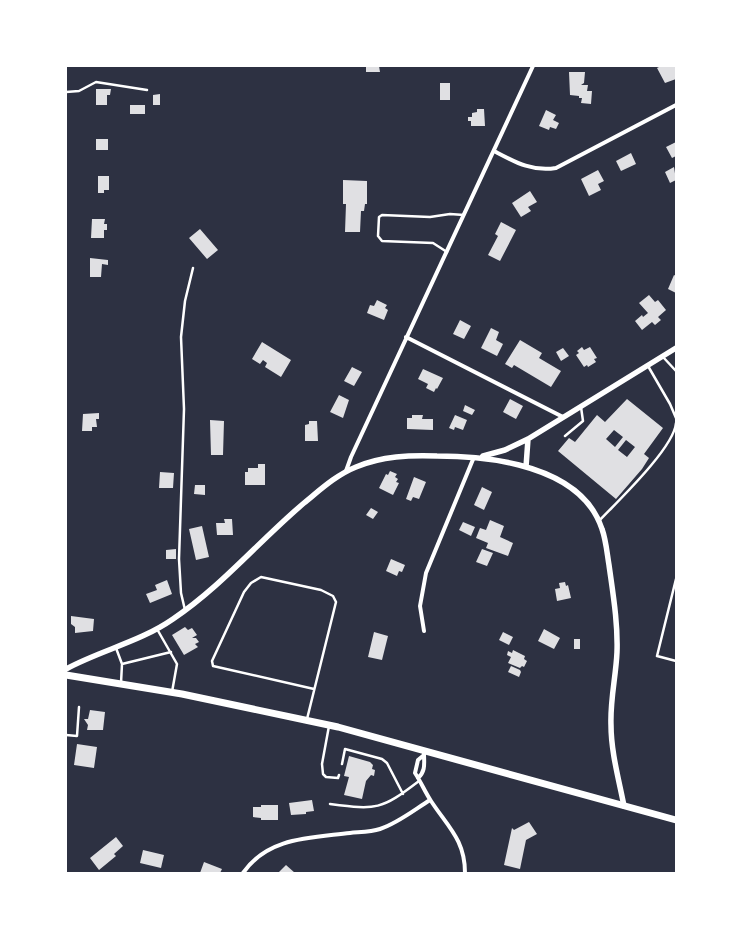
<svg xmlns="http://www.w3.org/2000/svg" width="742" height="939" font-family="'Golos Text',sans-serif">
  <style>
    .building { fill: #e0e0e3; fill-rule: evenodd }
    .lines { fill: none; stroke-linecap: round; stroke-linejoin: round }
    .service { stroke: #fff; stroke-width: 2.5 }
    .minor { stroke: #fff; stroke-width: 4 }
    .tertiary { stroke: #fff; stroke-width: 5.5 }
    .primary { stroke: #fff; stroke-width: 7 }
  </style>
  <rect width="100%" height="100%" fill="#2d3142"/>
  <path class="building" d="M366,66H379L380,72H366Z
    M661,66H676V79L665,83L657,68Z
    M569,72H585L584,83L581,85H588L587,91H592L591,104L581,103L582,98H579V96L570,95Z
    M440,83H450V100H440Z
    M96,89H111L110,95H107V105H96Z
    M160,94V105H153V95Z
    M130,105H145V114H130Z
    M477,109H484L485,126H471V121H468V117H472V113L477,112Z
    M546,110L556,115L553,120L559,123L556,129L550,127L549,130L539,126Z
    M96,139H108V150H96Z
    M676,142V156L672,158L666,147Z
    M631,153L636,164L621,171L616,161Z
    M674,167L676,180L670,183L665,172Z
    M598,170L604,181L598,184L601,190L589,196L581,179Z
    M98,176H109V190H104V193H98Z
    M343,180L367,181V204H365L364,211H361L360,232H345L346,204H343Z
    M530,191L537,202L528,207L531,211L521,217L512,203Z
    M92,219H105L104,224H107V230H104V238H91Z
    M501,222L516,230L500,261L488,255L498,236L495,234Z
    M200,229L218,250L207,259L189,238Z
    M90,258L108,260V265L102,264L101,277H90Z
    M674,275L676,276V293L668,289Z
    M649,295L655,302L658,300L666,310L658,317L661,320L655,325L652,322L642,330L635,321L642,315L643,317L648,313L639,303Z
    M377,300L387,305L385,308L388,310L384,320L367,313L370,305L374,306Z
    M460,320L471,326L464,339L453,334Z
    M491,328L499,332L496,340L503,344L497,356L481,348Z
    M520,340L542,353L539,358L561,371L551,387L514,365L512,368L505,364Z
    M262,342L291,360L281,377L265,367L267,363L263,360L260,364L252,359Z
    M582,347L584,350L590,347L597,358L594,359L596,362L588,367L587,365L584,367L576,355L579,353L577,351Z
    M563,348L569,356L561,361L556,352Z
    M352,367L362,372L354,386L344,381Z
    M423,369L443,378L437,389L436,388L434,392L426,388L428,384L418,379Z
    M339,395L349,400L343,418L330,412Z
    M510,399L523,406L516,419L503,412Z
    M627,399L663,428L644,454L649,458L642,469L616,499L558,451L569,438L575,442L597,415L605,422ZM614,430L623,437L615,447L606,439ZM626,440L635,447L627,457L618,450Z
    M465,405L475,410L472,415L463,411Z
    M99,413V419H96L97,427H92V431H82L83,414Z
    M412,415H423L422,419H433V430L407,429V418H412Z
    M455,415L467,420L463,430L455,427L454,430L449,428Z
    M210,420L224,421L223,455H211Z
    M309,421H317L318,441H305V425L309,424Z
    M258,464H265V485H245V472H248V468H258Z
    M390,471L397,474L395,477L398,479L396,482L399,483L393,495L379,488L386,474L388,475Z
    M160,472L174,473L173,488H159Z
    M414,477L426,482L419,499L413,497L411,501L406,499Z
    M195,485H205V495L194,494Z
    M482,487L492,492L484,510L474,505Z
    M371,508L378,512L373,519L366,515Z
    M224,519H232L233,535H217L216,523H225Z
    M490,520L504,526L500,537L513,543L508,556L486,548L488,543L476,538L480,528L486,530Z
    M463,522L475,527L471,536L459,530Z
    M202,526L209,557L196,560L189,529Z
    M176,549V559H166V550Z
    M482,549L493,553L487,566L476,562Z
    M391,559L405,565L402,572L399,571L397,576L386,571Z
    M167,580L172,594L150,603L146,594L157,590L155,585Z
    M565,582L566,586L568,585L571,598L557,601L555,589L560,588L559,583Z
    M71,616L94,619L93,631L75,633V627L71,624Z
    M185,627L188,630L192,628L197,635L192,638H196L199,642L195,644L198,647L184,655L172,635Z
    M544,629L560,638L554,649L538,641Z
    M374,632L388,636L382,660L368,657Z
    M503,632L513,637L509,645L499,640Z
    M574,639H580V649H574Z
    M513,650L525,656L524,659L527,661L524,667L522,666L520,668L508,663L511,657L507,655L508,651L512,653Z
    M511,666L520,670L521,672L519,677L508,672Z
    M90,710L105,712L103,730H87L88,725L84,719H88Z
    M77,744L97,747L94,768L74,765Z
    M349,756L370,762L373,765L372,769L375,770L374,776L371,775L366,781L362,799L344,795L349,777L344,776Z
    M312,800L314,811L306,812V814L291,815L289,803Z
    M261,805H278V820H261V818L253,817V807H261Z
    M529,822L537,834L526,840L520,869L504,865L512,828L514,830Z
    M116,837L123,846L114,854L116,856L99,870L90,858Z
    M143,850L164,855L161,868L140,863Z
    M204,862L222,869L220,873H200Z
    M286,865L295,873H278Z"/>
  <g class="lines">
    <path class="service" d="M66,92L79,91L96,82L147,90
      M447,252L433,243L382,241L378,236L379,217L382,215L430,217L450,214L464,215
      M663,357L676,371
      M648,366L670,404L676,418
      M565,436L583,421L581,407
      M599,521C617,502 674,448 676,423
      M676,579L657,656L676,661
      M185,610L181,593L179,559L184,409L181,337L185,301L193,268
      M157,629L177,664L172,692
      M116,648L122,664
      M121,683L122,664L171,652
      M307,719L336,602L333,596L321,590L261,577L251,583L244,592L212,661L213,666L314,689
      M329,726L322,764L323,774L326,777L338,778L339,775
      M66,735L77,736L79,707
      M342,764L345,749L382,759L387,763L403,794
      M330,804C377,810 381,810 419,781"/>
    <path class="minor" d="M494,151C515,162 532,172 556,168L676,105
      M406,337L563,417
      M346,471L351,457L533,66
      M424,631L420,606L426,573L474,457
      M424,755L418,760L415,773C421,782 425,792 431,801C448,827 465,840 465,873
      M418,778C426,771 424,763 424,753
      M243,873C268,837 310,838 350,833C360,832 371,832 380,829C398,823 414,810 430,800"/>
    <path class="tertiary" d="M483,456L505,450L528,439L676,348
      M526,467L528,439
      M66,669C101,650 140,642 173,619C222,586 259,541 304,503C320,490 336,475 356,467C382,456 410,455 437,456C465,456 492,458 519,465C554,474 590,492 602,529C606,540 607,553 609,565C613,594 618,623 617,652C616,676 610,700 611,725C611,752 619,780 624,806"/>
    <path class="primary" d="M66,675L182,694L338,727L676,820"/>
  </g>
  <rect width="742" height="939" fill="none" stroke="#ffffff" stroke-width="134"/>
</svg>
